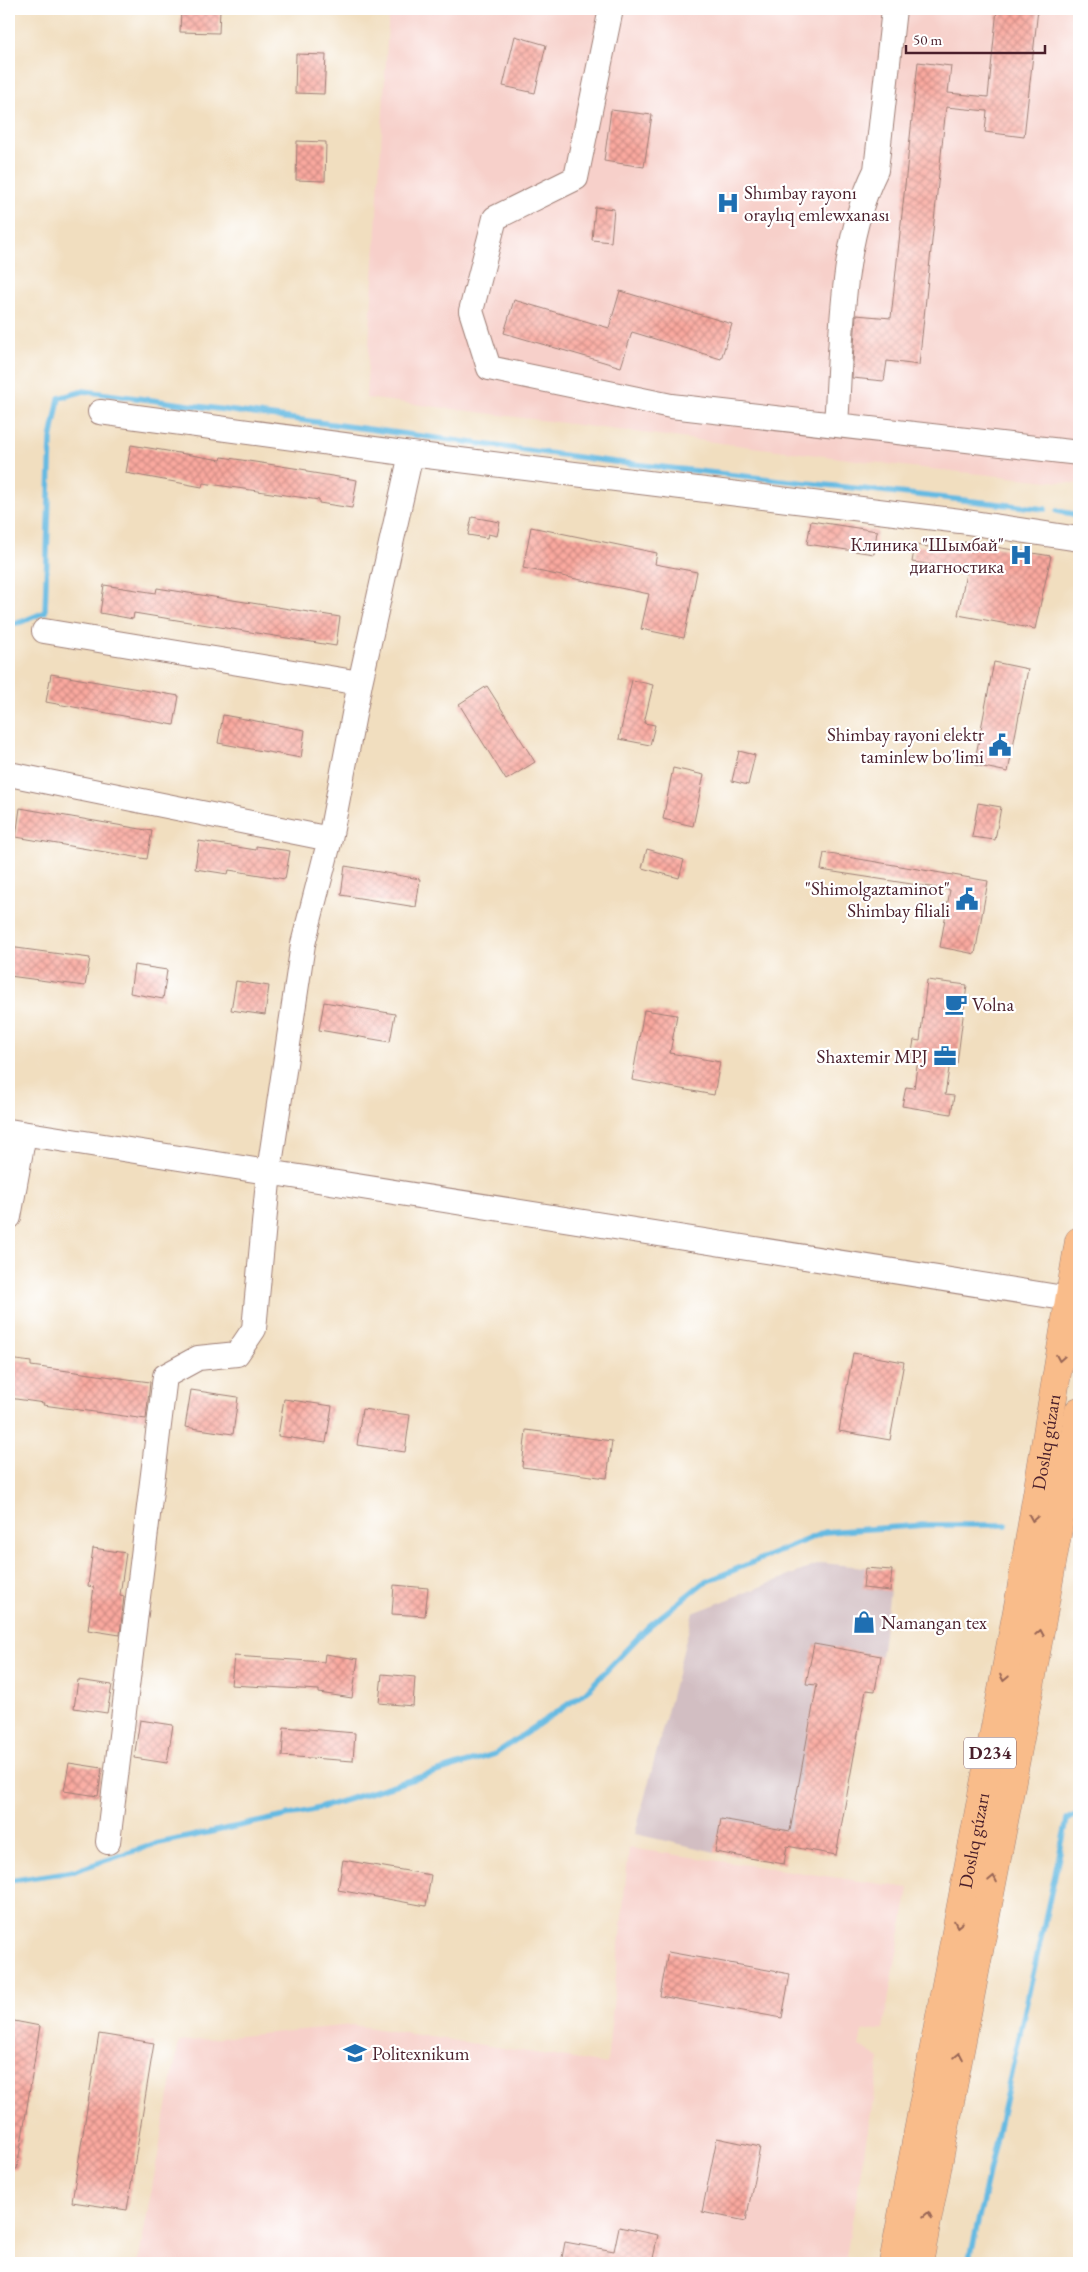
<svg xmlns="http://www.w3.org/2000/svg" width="1088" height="2272" font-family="'EB Garamond',serif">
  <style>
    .built { fill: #f7d0ca }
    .industrial { fill: #d2bec2 }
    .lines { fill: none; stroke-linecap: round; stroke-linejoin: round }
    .stream { stroke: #65bae2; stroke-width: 5.5 }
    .building { fill: url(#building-cross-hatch) }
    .minor-casing { stroke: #9e7e75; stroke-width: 26 }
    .major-casing { stroke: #9e7e75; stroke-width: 29 }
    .minor { stroke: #fff; stroke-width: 24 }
    .major { stroke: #f9bc8a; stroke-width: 28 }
    .oneway { stroke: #996656 }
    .labels { text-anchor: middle; stroke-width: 4.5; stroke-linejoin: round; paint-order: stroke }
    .shield { fill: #fff; stroke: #80626b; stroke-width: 1 }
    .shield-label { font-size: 18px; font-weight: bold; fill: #4a1f2b }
    .poi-label { font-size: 19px; fill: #4a1f2b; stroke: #fff; text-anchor: start }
    .street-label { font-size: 19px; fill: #4a1f2b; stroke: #fff }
  </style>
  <defs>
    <pattern id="building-cross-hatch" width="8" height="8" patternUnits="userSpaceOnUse" patternTransform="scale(1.25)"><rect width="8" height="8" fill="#faa99f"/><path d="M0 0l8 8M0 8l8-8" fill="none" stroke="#cc8982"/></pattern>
  </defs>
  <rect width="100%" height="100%" fill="#fff"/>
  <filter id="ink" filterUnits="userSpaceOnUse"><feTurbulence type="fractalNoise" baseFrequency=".02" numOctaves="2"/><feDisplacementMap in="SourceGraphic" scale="10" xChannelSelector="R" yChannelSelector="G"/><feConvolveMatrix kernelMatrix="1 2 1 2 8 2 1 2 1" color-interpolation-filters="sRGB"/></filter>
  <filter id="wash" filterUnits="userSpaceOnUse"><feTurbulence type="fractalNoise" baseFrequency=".0096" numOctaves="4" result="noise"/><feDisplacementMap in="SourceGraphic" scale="20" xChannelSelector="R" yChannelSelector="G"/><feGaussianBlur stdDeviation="1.12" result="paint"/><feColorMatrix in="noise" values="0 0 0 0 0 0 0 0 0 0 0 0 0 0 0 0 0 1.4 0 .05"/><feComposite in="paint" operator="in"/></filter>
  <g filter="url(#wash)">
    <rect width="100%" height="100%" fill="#f1debf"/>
    <path class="built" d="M389,9H1079V484L911,467L366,398Z
      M629,1848L909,1888L883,2029L862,2032L859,2046L880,2059L845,2263H138L179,2042L352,2025L607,2064Z"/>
    <path class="industrial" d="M822,1563L892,1570L889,1598L881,1656L814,1644L806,1683L817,1685L790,1831L721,1819L715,1852L635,1834L693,1613Z"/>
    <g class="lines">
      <path class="stream" d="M1057,511L1079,515
        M9,624L21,622L45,612L51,439L59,398L84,391L615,462L1045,509
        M9,1881L74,1871L155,1844L313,1810L495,1754L586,1692L649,1626L703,1583L825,1532L926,1525H1006
        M969,2263L1067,1820L1079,1813"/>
    </g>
    <g id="blocks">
      <path class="building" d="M181,9H220L219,33L180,32Z
        M997,9H1038L1024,137L985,132L987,111L946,107L919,365L887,361L884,381L852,378L856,315L891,318L918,62L951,66L948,93L988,97Z
        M515,36L546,45L535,93L503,86Z
        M296,54L326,55L324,94L295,93Z
        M611,110L652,115L644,167L604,161Z
        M297,141L326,142L325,181L296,180Z
        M595,207L614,209L611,242L592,240Z
        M620,291L732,324L721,359L632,332L621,367L504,333L514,300L609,328Z
        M131,445L221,460L222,457L307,470V472L357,480L352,508L319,503V500L203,483L202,487L126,473Z
        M472,517L500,522L497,536L488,534L487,538L468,535Z
        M811,521L877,531L874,554L807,544Z
        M531,527L657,553L655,564L697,572L684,638L641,629L649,594L523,568Z
        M964,542L1051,556L1035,629L958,615L966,573L959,572L960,569L912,562L915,545L963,552Z
        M104,585L156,593L157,588L340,617L336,646L134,613L133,619L100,613Z
        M994,662L1028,669L1008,772L974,765Z
        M51,674L179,696L174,725L46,702Z
        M632,680L653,685L644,723L655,725L650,745L619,739Z
        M487,686L535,762L506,780L459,704Z
        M223,715L305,730L301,758L218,743Z
        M739,751L755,755L748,785L732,781Z
        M673,768L704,775L693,826L663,819Z
        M978,803L1001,807L995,840L972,837Z
        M20,808L152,831L147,859L16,837Z
        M199,841L256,850V846L290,851L285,879L229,870L228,874L195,869Z
        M647,849L684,860L679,878L642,868Z
        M824,853L988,881L975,954L940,947L950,890L821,870Z
        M345,866L420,879L416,907L341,895Z
        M9,947L90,958L85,986L9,976Z
        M134,965L167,970L163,999L130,993Z
        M927,980L967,985L957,1064L950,1062L945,1095L954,1096L951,1114L902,1106L906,1087L914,1088L918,1059L911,1058L914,1040L920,1041Z
        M236,981L269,986L265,1015L231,1010Z
        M324,1002L395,1014L390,1042L319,1030Z
        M644,1010L677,1015L670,1053L720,1062L714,1095L632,1080Z
        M853,1353L904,1362L890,1440L839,1431Z
        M9,1359L31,1362V1366L150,1382L146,1419L43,1405L44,1403L9,1398Z
        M191,1390L238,1397L233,1434L185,1427Z
        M284,1399L332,1406L326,1443L278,1436Z
        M362,1409L410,1415L405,1452L357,1445Z
        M526,1430L612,1441L607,1478L522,1467Z
        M93,1548L126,1553L120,1595L124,1596L120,1635L88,1630L94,1587L88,1586Z
        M865,1568L892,1570L890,1591L863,1588Z
        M394,1585L428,1588L425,1616L392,1614Z
        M814,1644L881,1656L875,1691L866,1690L836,1855L787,1846L784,1864L715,1852L721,1819L790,1831L817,1685L806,1684Z
        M325,1654L358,1659L352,1698L319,1693V1690L231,1685L234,1656L324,1662Z
        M382,1674L415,1677L413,1706L379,1703Z
        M78,1680L112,1685L107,1713L74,1708Z
        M140,1720L173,1725L167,1763L134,1758Z
        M284,1727L355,1733L353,1761L282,1756Z
        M69,1763L102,1768L98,1796L64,1791Z
        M343,1860L431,1875L426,1906L338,1890Z
        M668,1952L790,1974L782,2018L660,1996Z
        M9,2020L40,2026L17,2169L9,2168Z
        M99,2034L154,2043L127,2210L72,2202Z
        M717,2138L760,2147L746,2221L702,2212Z
        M619,2227L658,2235L652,2263H561L565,2242L614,2251Z"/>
    </g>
  </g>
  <g filter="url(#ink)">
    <use href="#blocks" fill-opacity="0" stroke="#9e7e75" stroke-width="1"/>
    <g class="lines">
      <defs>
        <path id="minor" d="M611,9L576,178L495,218L471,311L489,368L671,406L1079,453
          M100,412L411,454L960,521L1079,539
          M836,424C842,342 839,244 876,170L894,9
          M44,631L360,683
          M9,774L330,839
          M9,1131L1070,1299
          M9,1217L24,1134
          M108,1842L165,1376L198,1358L237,1354L254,1329L269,1171L303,944L330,839L360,683L411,454"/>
        <g id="major">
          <path id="s1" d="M893,2263L1021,1590L1079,1241"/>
          <path d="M919,2263L1032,1676L1079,1411"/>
        </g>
      </defs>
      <use href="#minor" class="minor-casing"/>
      <use href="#major" class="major-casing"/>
      <use href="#minor" class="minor"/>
      <use href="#major" class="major"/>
    </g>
    <defs><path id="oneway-chevron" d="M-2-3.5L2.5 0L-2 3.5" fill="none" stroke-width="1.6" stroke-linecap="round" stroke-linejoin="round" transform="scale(1.25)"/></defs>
    <g class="oneway">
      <use href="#oneway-chevron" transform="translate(1060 1358) rotate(100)"/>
      <use href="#oneway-chevron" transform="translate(1033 1518) rotate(100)"/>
      <use href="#oneway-chevron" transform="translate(1040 1633) rotate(-80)"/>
      <use href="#oneway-chevron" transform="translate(1004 1678) rotate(101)"/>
      <use href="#oneway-chevron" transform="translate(993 1879) rotate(-79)"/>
      <use href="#oneway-chevron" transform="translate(958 1924) rotate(101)"/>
      <use href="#oneway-chevron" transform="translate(959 2056) rotate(-79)"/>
      <use href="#oneway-chevron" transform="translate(928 2215) rotate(-79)"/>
    </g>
  </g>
  <defs>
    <symbol id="hospital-bare" viewBox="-9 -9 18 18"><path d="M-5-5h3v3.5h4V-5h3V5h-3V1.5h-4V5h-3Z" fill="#1f6fb2" stroke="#fff" stroke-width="2.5" paint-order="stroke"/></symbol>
    <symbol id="civic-bare" viewBox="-9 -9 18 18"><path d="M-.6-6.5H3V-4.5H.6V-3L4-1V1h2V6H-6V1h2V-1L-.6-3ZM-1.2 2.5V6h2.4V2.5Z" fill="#1f6fb2" stroke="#fff" stroke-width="2.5" paint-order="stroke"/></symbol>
    <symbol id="cafe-bare" viewBox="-9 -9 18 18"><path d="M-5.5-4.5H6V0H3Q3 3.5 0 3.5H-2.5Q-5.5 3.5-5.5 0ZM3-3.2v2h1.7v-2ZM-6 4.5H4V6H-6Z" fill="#1f6fb2" stroke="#fff" stroke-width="2.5" paint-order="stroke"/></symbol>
    <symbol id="office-bare" viewBox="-9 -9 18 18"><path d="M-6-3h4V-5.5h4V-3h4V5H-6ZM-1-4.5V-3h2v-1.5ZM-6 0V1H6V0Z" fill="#1f6fb2" stroke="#fff" stroke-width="2.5" paint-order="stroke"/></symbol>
    <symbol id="shop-bare" viewBox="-9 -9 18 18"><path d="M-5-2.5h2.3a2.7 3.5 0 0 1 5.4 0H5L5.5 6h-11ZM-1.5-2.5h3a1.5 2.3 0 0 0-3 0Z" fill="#1f6fb2" stroke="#fff" stroke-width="2.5" paint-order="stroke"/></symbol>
    <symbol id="university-bare" viewBox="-9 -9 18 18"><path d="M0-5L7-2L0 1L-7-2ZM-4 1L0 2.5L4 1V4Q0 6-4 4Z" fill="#1f6fb2" stroke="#fff" stroke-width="2.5" paint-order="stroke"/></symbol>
  </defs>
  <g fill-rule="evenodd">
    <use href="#hospital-bare" x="712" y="187" width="32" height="32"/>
    <use href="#hospital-bare" x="1005" y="539" width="32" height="32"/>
    <use href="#civic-bare" x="984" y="729" width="32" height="32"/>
    <use href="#civic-bare" x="951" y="883" width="32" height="32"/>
    <use href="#cafe-bare" x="940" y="988" width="32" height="32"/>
    <use href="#office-bare" x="929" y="1040" width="32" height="32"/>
    <use href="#shop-bare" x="848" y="1606" width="32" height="32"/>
    <use href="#university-bare" x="339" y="2037" width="32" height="32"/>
  </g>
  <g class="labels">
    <rect class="shield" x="964" y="1737.5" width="52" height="31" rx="4"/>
    <g class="shield-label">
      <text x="990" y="1759">D234</text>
    </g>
    <g class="poi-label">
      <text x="744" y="199">Shımbay rayonı<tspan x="744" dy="22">oraylıq emlewxanası</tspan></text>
      <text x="1004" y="551" text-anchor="end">Клиника "Шымбай"<tspan x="1004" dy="22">диагностика</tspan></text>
      <text x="984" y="741" text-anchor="end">Shimbay rayoni elektr<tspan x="984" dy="22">taminlew bo'limi</tspan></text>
      <text x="950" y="895" text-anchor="end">"Shimolgaztaminot"<tspan x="950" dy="22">Shimbay filiali</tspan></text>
      <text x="972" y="1011">Volna</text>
      <text x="928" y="1063" text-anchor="end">Shaxtemir MPJ</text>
      <text x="881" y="1629">Namangan tex</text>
      <text x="372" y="2060">Politexnikum</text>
    </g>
    <g class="street-label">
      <text dy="7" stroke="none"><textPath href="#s1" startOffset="835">Doslıq gúzarı</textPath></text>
      <text dy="7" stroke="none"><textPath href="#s1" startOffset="430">Doslıq gúzarı</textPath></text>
    </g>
  </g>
  <rect width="1088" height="2272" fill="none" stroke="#fff" stroke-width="30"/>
  <path d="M906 45v8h139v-8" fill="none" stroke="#4a1f2b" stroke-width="2.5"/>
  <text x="913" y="45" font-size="15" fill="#4a1f2b" stroke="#ffffff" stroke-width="4" paint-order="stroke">50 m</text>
</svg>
